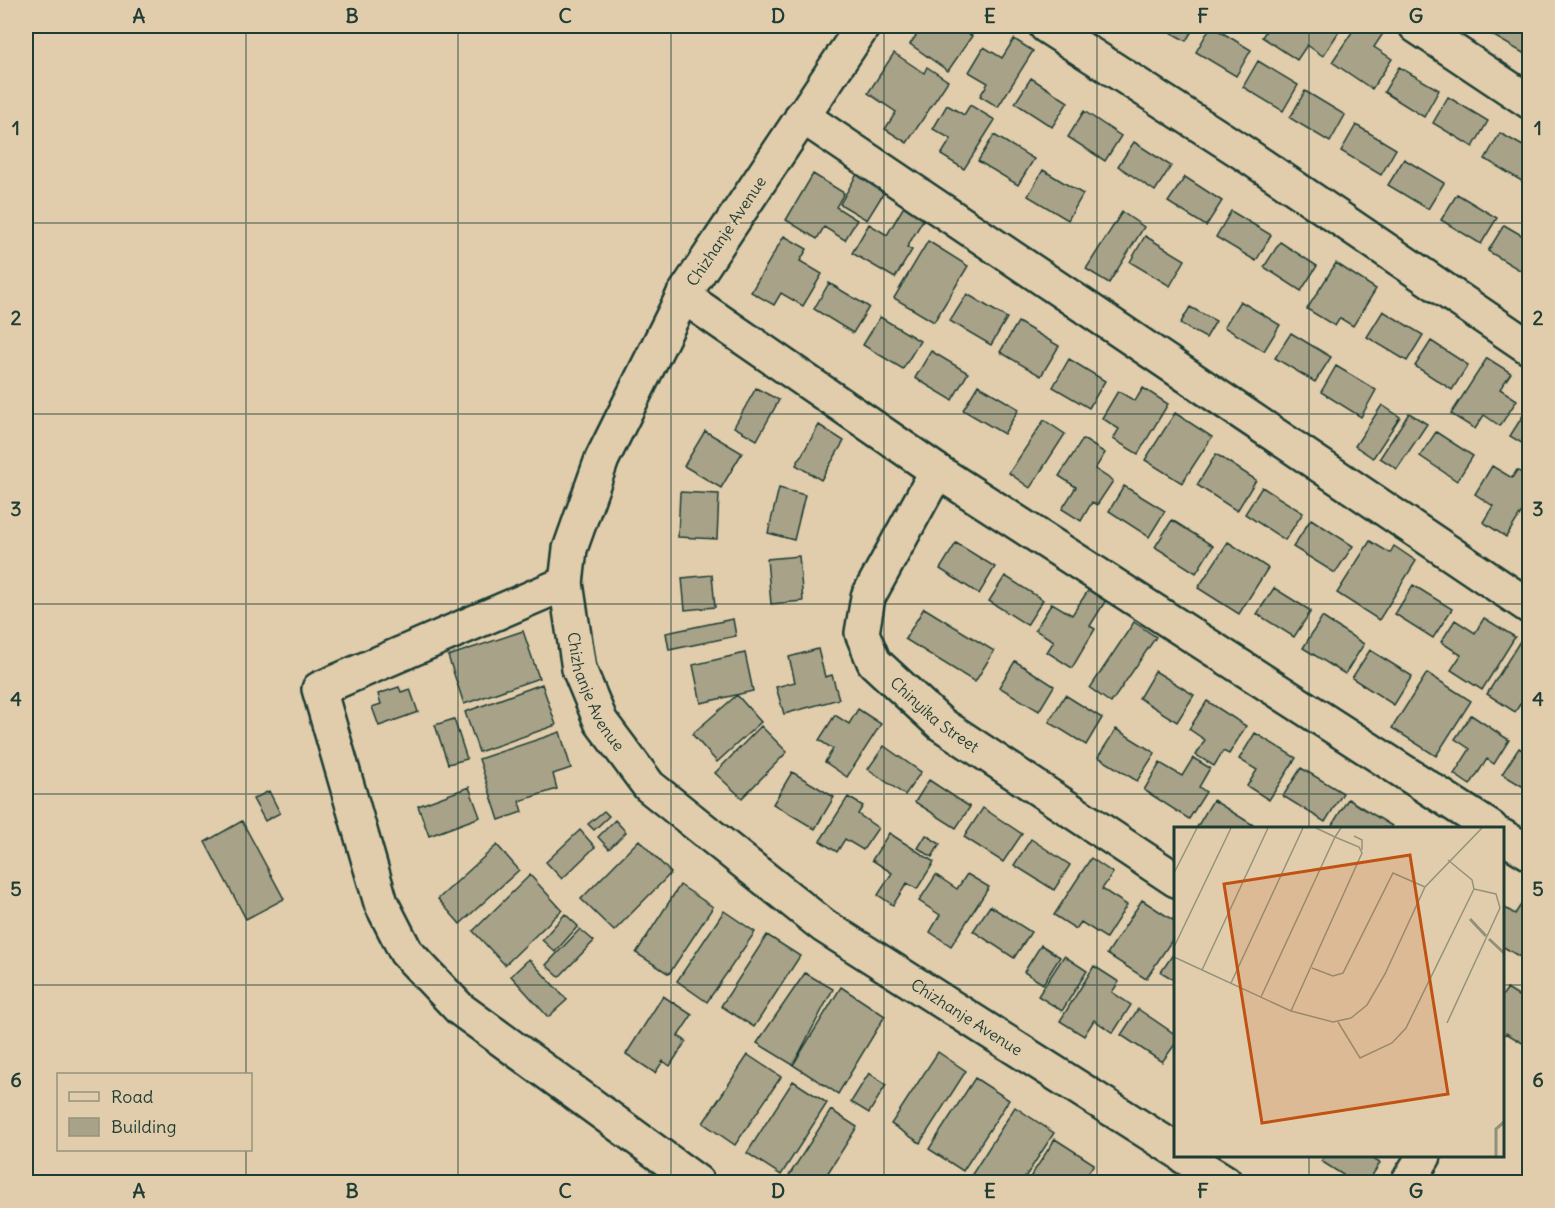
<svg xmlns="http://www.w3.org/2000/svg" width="1555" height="1208" font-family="Delius,sans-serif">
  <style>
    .building { fill: #a8a289; stroke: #1f3d34; stroke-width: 1.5 }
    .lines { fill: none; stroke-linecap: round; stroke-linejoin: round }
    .minor-casing { stroke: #1f3d34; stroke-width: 38 }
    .minor { stroke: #e1cdac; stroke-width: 33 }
    .grid { fill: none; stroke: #1f3d34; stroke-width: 1.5; stroke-opacity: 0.55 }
    .labels { text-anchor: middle; stroke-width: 5; stroke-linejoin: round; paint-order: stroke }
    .street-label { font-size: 16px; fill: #1f3d34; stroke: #e1cdac }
    .inset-river { fill: none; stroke: #8f917a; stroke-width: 3 }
    .inset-road { fill: none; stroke: #93937c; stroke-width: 1.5 }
    .view { fill: #c05314; fill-opacity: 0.15; stroke: #c05314; stroke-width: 3 }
    .inset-edge { fill: none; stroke: #1f3d34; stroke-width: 3 }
    .neatline { fill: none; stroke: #1f3d34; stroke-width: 2 }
    .grid-label { font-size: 20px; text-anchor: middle; font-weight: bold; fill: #1f3d34 }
  </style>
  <rect width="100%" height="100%" fill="#e1cdac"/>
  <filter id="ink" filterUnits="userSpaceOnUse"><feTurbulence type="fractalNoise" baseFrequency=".0167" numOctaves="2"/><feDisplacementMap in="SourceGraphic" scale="12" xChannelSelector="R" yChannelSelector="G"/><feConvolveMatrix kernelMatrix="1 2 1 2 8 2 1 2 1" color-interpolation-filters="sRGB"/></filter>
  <g filter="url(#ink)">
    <path class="building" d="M923,26H956L972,36L948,71L910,44Z
      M1159,26H1195L1186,41Z
      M1211,26L1251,50L1236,76L1196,52Z
      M1269,26H1340L1342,27L1323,56L1307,45L1297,60L1262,37Z
      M1356,26H1388L1374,47L1392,59L1372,89L1332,62Z
      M1481,26H1530V57L1480,28Z
      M1014,39L1033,51L998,107L980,96L988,83L969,72L984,47L1002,58Z
      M894,53L924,73L927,67L948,81L907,143L885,129L896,112L868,93Z
      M1258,61L1298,85L1283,111L1243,87Z
      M1399,67L1439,90L1424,117L1384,92Z
      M1031,78L1068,102L1052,127L1015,103Z
      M1305,91L1345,115L1330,142L1290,118Z
      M1448,97L1488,121L1473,147L1433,123Z
      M947,105L964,115L970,105L995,120L964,169L941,155L951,139L933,129Z
      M1084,111L1121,136L1105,161L1068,137Z
      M1356,125L1396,149L1381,175L1341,151Z
      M1500,133L1530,150V175L1525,183L1485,159Z
      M994,135L1034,159L1018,185L978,161Z
      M1134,142L1171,166L1155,191L1118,166Z
      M1404,159L1444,183L1428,209L1388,185Z
      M860,169L888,186L867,220L840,204Z
      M1043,170L1083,194L1068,220L1028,196Z
      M813,174L844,193L836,207L857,220L845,240L824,227L817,239L786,220Z
      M1185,177L1222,201L1206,226L1168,202Z
      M1457,194L1497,218L1481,244L1441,220Z
      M906,203L926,215L907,247L912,250L895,278L852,253L869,224L887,235Z
      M1231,211L1271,235L1256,261L1216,237Z
      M1122,212L1144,227L1109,283L1086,269Z
      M1504,225L1530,240L1528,275L1488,251Z
      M784,236L807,249L800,261L822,274L803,306L781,293L774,305L751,292Z
      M1145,236L1185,260L1170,286L1130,262Z
      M928,241L968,266L934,322L894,298Z
      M1280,242L1317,266L1301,291L1264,267Z
      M1336,263L1376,289L1353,326L1340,318L1335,326L1307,309Z
      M829,283L869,307L853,333L814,309Z
      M967,294L1007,318L991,345L950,321Z
      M1240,301L1280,325L1264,351L1224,327Z
      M1190,307L1216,321L1206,338L1180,324Z
      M1383,311L1423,335L1407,361L1367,337Z
      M880,317L920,341L903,369L863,345Z
      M1018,322L1059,346L1041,376L1000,352Z
      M1291,333L1331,357L1315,382L1275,358Z
      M1431,341L1468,365L1452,390L1415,366Z
      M931,351L968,373L952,400L915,378Z
      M1487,358L1511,373L1500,389L1517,400L1500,426L1484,415L1475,429L1451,414Z
      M1069,359L1105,381L1089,408L1053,387Z
      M1336,366L1376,390L1361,417L1321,392Z
      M978,385L1019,409L1004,434L963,410Z
      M756,388L779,400L757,440L734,427Z
      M1143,388L1168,404L1138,454L1113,439L1119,429L1102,418L1118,391L1135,401Z
      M1382,405L1400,417L1373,458L1355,446Z
      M1529,406L1530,407V448L1510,436Z
      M1175,413L1212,437L1182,483L1145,460Z
      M1409,413L1427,424L1397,469L1380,458Z
      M1044,420L1065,434L1030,488L1009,473Z
      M819,425L844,441L821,480L796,465Z
      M705,431L742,453L721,488L684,466Z
      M1436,432L1473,456L1457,481L1420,456Z
      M1083,439L1105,453L1095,469L1113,481L1097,505L1092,502L1081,521L1062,509L1076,487L1059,476Z
      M1216,454L1256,480L1237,511L1197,485Z
      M1492,466L1512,478L1517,470L1530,478V499L1506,537L1483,522L1493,506L1475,494Z
      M1124,486L1165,511L1149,537L1109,511Z
      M1262,487L1303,513L1285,540L1245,514Z
      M779,488L805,495L794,540L768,533Z
      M680,492L719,494L717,539L678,537Z
      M1311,519L1353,546L1335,573L1293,547Z
      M1172,520L1213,546L1196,573L1155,547Z
      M1370,541L1390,553L1394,546L1416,561L1379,620L1337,593Z
      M1228,542L1268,568L1239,614L1198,588Z
      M956,543L995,567L979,594L940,569Z
      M799,556L803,601L771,604L767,559Z
      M712,575L715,607L685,610L682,578Z
      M1005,576L1043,600L1027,625L989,601Z
      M1413,585L1452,609L1433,638L1395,614Z
      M1274,588L1311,611L1294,637L1257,614Z
      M1089,589L1106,600L1090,626L1095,629L1072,668L1047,652L1054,641L1035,630L1052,603L1072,615Z
      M924,608L994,651L975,682L905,639Z
      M1322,617L1364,644L1345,674L1303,648Z
      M1484,618L1515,637L1482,690L1451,670L1461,655L1441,642L1455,620L1475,633Z
      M733,619L736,636L669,650L666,633Z
      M1134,622L1156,637L1111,703L1090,688Z
      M523,631L539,678L464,704L448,656Z
      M1520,641L1530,647V689L1515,712L1487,694Z
      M818,649L825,677L832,675L839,699L784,714L776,687L795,682L789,657Z
      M1370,650L1412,676L1394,705L1352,678Z
      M745,653L753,691L701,703L693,665Z
      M1015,661L1054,686L1039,711L999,687Z
      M1155,671L1194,695L1177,722L1139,698Z
      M1427,673L1471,701L1436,756L1392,728Z
      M542,684L556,725L479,752L465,712Z
      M399,687L401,692L410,689L418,712L379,726L372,707L381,704L378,694Z
      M737,695L761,722L717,762L692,734Z
      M1065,695L1102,718L1086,745L1049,722Z
      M1207,701L1246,726L1229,754L1223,751L1214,766L1196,755L1205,740L1189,729Z
      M858,709L881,724L847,777L825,762L833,749L819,740L835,715L849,724Z
      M1471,715L1509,740L1494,764L1487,759L1470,785L1454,774L1470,749L1455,739Z
      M454,719L467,759L448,764L435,725Z
      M761,726L787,752L742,798L715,773Z
      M1116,729L1155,753L1137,781L1098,757Z
      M560,732L571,768L553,774L557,789L519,801L522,812L499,820L479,759Z
      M1255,733L1296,758L1269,800L1247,786L1257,770L1239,759Z
      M884,746L921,772L905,795L868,769Z
      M1519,748L1530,755V791L1502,774Z
      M1193,758L1210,768L1199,787L1206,792L1189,819L1144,790L1160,763L1182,776Z
      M1301,768L1343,793L1325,822L1283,796Z
      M792,772L834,797L815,829L773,804Z
      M929,780L970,807L956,828L915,802Z
      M469,787L480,817L429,836L418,806Z
      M269,791L280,813L265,821L253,799Z
      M848,797L863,806L858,814L878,828L863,850L845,839L837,852L820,841Z
      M1348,799L1392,826L1390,828H1338L1332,825Z
      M1213,800L1253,825L1250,828H1200L1197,827Z
      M983,808L1022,834L1003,862L964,837Z
      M604,811L609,816L594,830L588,824Z
      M615,820L626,832L609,849L598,837Z
      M242,821L284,899L246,919L205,842Z
      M580,830L595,847L562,879L546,862Z
      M889,833L934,862L917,889L907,883L893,905L878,895L892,873L872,860Z
      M926,835L940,844L932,857L918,848Z
      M1031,839L1070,865L1054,890L1014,865Z
      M639,840L671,873L614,931L581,899Z
      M497,845L519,870L460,924L438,899Z
      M1091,858L1113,873L1102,889L1127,905L1106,938L1081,922L1076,929L1054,915Z
      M967,874L989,887L951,946L930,932L940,915L919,901L936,875L957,889Z
      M530,875L562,910L505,965L473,931Z
      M680,885L713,907L669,974L636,953Z
      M1530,891V942L1520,957L1502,946V906L1515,914Z
      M1142,900L1176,922V934L1146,979L1107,954Z
      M990,906L1031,932L1014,958L973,931Z
      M724,911L755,932L707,1002L677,981Z
      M565,914L578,926L555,952L542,940Z
      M580,929L594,941L559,977L546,965Z
      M767,935L800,956L754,1027L721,1006Z
      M1041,945L1060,957L1043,984L1024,972Z
      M1176,950V981L1161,972Z
      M1064,956L1087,971L1062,1011L1038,996Z
      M529,959L567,1000L548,1017L511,976Z
      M1094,966L1119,982L1112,992L1131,1005L1113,1033L1094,1020L1084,1036L1060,1021Z
      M805,973L833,989L793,1065L757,1043Z
      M841,987L885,1016L838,1094L793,1065Z
      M1507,989L1530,1003L1529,1047L1506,1033L1502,1038V996Z
      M663,996L692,1015L678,1036L686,1041L670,1066L663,1061L655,1073L626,1054Z
      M1138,1009L1176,1035V1043L1162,1062L1121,1035Z
      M938,1052L966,1071L920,1143L891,1124Z
      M748,1055L781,1077L735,1145L703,1123Z
      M869,1073L886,1085L869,1113L851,1102Z
      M975,1078L1009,1100L963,1171L929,1149Z
      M793,1081L827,1103L781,1175L747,1153Z
      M1015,1107L1054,1133L1022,1182H974L969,1179Z
      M831,1110L857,1127L822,1182H796L788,1177Z
      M1055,1139L1094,1164L1082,1182H1027Z
      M1325,1156H1368L1380,1163L1368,1182H1354L1321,1161Z"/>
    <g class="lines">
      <defs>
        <g id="minor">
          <path id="s1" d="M863,26L683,296L602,459L570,549L566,583L579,669L601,722L649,786L824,926L1176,1150"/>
          <path d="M1046,26L1242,152L1530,348"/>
          <path d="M1416,26L1530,102"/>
          <path d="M802,116L1530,607"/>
          <path d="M683,296L937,471L1491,828"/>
          <path id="s2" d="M937,471L868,597L862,633L874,662L941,724L1176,880"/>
          <path d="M566,583L319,689L381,903L406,952L460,1009L697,1182"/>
          <path d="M1502,836L1530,853"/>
          <path d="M1183,1156L1225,1182"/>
          <path d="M1408,1182L1424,1156"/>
        </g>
      </defs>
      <use href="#minor" class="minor-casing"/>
      <use href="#minor" class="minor"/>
    </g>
  </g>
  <path class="grid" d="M246,26V1074M458,26V1182M671,26V1182M884,26V1182M1097,26V1182M1309,26V828M26,223H1530M26,414H1530M26,604H1530M26,794H1530M26,985H1176M1502,985H1530M246,1150V1182M1309,1156V1182"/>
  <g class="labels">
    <g class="street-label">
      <text transform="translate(726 231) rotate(-56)" y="6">Chizhanje Avenue</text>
      <text dy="6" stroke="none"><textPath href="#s1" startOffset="750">Chizhanje Avenue</textPath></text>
      <text dy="6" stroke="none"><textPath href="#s2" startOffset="292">Chinyika Street</textPath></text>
      <text dy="6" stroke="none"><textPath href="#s1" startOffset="1254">Chizhanje Avenue</textPath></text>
    </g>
  </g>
  <g transform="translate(1174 827)">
    <rect width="330" height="330" fill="#e1cdac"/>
    <path class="inset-river" d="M296,92L312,109M315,112L330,126M322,329V302L330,295"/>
    <path class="inset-road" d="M142,1L161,10L167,1M180,9L188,13V23M0,46L23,1M0,120L57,1M0,130L117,184L159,195L177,191L193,178L211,147L251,60L308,1M138,141L159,149L169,146L219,46L251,60M28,143L94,1M57,156L129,1M87,170L161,10L185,20L188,26L117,184M164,195L186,231L218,216L232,201L300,62L298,53L274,33M273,196L326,81L322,67L300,62"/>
    <path class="view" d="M236,28L274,267L88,296L50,57Z"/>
    <rect width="330" height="330" class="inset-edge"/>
  </g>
  <rect width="1555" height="1208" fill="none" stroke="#e1cdac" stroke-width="66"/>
  <rect x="57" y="1073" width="195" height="78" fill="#e1cdac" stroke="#93937c" stroke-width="1.5"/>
  <rect x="69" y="1092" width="30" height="9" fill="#e1cdac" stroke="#93937c" stroke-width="1.5"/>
  <text x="111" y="1103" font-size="18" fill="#1f3d34">Road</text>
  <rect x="69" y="1118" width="30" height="18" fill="#a8a289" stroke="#93937c" stroke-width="1.5"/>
  <text x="111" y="1133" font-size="18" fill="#1f3d34">Building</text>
  <rect x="33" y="33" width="1489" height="1142" class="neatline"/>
  <g class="grid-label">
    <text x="139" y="23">A</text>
    <text x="352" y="23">B</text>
    <text x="565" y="23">C</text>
    <text x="778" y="23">D</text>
    <text x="990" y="23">E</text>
    <text x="1203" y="23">F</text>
    <text x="1416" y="23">G</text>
    <text x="16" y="135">1</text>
    <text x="1538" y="135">1</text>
    <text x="16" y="325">2</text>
    <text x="1538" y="325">2</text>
    <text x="16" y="516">3</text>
    <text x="1538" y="516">3</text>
    <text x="16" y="706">4</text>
    <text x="1538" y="706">4</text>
    <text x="16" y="896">5</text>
    <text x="1538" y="896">5</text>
    <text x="16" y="1087">6</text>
    <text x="1538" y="1087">6</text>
    <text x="139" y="1198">A</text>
    <text x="352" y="1198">B</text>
    <text x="565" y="1198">C</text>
    <text x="778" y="1198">D</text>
    <text x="990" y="1198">E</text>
    <text x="1203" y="1198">F</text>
    <text x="1416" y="1198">G</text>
  </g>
</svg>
